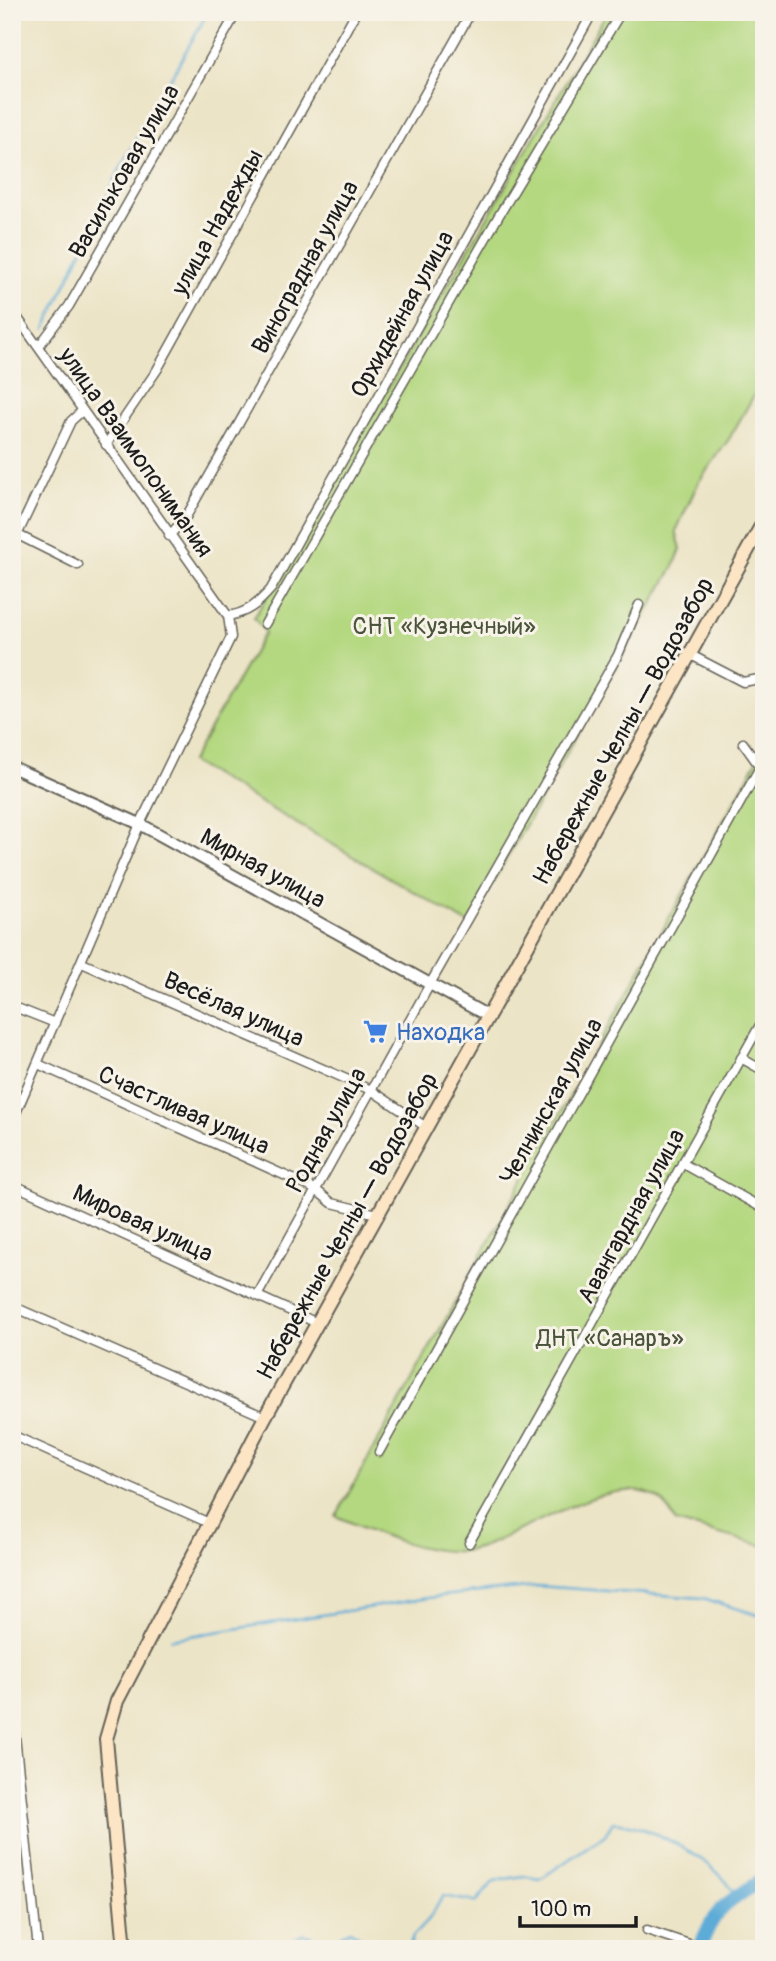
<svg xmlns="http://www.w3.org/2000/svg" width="776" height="1961" font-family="Pangolin,sans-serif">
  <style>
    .green { fill: #b4d880; stroke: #687a4e; stroke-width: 2 }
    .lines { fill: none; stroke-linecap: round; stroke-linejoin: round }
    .stream { stroke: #5dabd7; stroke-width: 2.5 }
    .river { stroke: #5dabd7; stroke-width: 14 }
    .minor-casing { stroke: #656258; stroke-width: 11 }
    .tertiary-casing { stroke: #656258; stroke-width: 14 }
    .secondary-casing { stroke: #656258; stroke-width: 16 }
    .minor { stroke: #fff; stroke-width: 8 }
    .tertiary { stroke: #fff; stroke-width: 10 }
    .secondary { stroke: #fce5c4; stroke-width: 12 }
    .labels { text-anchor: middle; stroke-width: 6; stroke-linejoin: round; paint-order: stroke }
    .street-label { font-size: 24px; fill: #1c1c1c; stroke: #f7f3e8 }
    .park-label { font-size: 24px; fill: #4a543a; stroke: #f7f3e8 }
    .shop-label { font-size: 24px; fill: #366cbe; stroke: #f7f3e8; text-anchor: start }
  </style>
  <rect width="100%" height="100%" fill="#f7f3e8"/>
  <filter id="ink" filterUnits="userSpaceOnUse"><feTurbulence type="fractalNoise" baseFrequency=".0143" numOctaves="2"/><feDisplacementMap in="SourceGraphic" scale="14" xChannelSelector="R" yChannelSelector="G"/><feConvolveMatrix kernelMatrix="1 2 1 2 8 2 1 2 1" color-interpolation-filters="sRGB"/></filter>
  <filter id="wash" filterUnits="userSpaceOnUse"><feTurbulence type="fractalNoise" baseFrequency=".00686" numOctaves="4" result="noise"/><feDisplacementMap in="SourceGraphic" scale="28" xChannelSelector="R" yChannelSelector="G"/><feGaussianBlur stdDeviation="1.57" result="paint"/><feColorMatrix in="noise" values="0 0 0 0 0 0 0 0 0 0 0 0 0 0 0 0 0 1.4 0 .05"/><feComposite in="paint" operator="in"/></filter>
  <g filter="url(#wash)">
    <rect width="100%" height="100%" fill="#ece4c6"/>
    <path class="green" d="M607,12H764V378L729,439L698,483L676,531L681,549L674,566L469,924L191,762L265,632L254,618Z
      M764,748V1546L675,1522C647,1441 517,1542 470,1550C430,1557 372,1532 336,1516Z"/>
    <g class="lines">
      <path class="stream" d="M45,329L124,161L208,12
        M171,1639L441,1596L537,1586L703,1598L764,1617
        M281,1949L303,1934L314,1938L326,1949
        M330,1949L337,1938L350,1930L362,1938L360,1949
        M401,1949L410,1945L413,1936L429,1919L443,1896L476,1902L494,1881L523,1876L540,1879L605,1835L613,1822C651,1825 720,1862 736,1897"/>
      <path class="river" d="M700,1949C711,1912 726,1903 757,1883L764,1882"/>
    </g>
  </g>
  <g filter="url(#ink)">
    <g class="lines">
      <defs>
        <path id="minor" d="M12,310L228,616L231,637L140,824L12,1122
          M39,346L69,306L237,12
          M106,445L157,370L356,12
          M12,532L78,565
          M169,536L186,517L471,12
          M12,546L71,421L82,411
          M228,616C247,613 258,604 271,589L593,12
          M265,624L498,217L621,12
          M689,654L743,682L764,678
          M743,743L763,771
          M82,963L371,1090L426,1127
          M12,1006L55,1023
          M741,1058L764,1071
          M38,1064L315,1189L332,1203L377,1214
          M682,1163L764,1209
          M12,1184L317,1323
          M257,1296L430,984L618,655L639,605
          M12,1306L265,1417
          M12,1435L209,1523
          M379,1452L759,769
          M469,1543L764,1018
          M13,1718L38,1949
          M647,1930L704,1949"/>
        <path id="tertiary" d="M12,767L140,824L488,1016"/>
        <path id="secondary" d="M125,1949L106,1739L117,1701L265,1417L764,521"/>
      </defs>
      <use href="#minor" class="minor-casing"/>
      <use href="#tertiary" class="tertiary-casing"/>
      <use href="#secondary" class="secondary-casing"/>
      <use href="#minor" class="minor"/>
      <use href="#tertiary" class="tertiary"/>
      <use href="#secondary" class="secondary"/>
    </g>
  </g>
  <defs>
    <symbol id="supermarket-bare" viewBox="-9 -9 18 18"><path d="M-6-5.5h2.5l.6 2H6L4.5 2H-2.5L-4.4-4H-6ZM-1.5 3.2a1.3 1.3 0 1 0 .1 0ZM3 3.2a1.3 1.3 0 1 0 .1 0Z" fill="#3f7fe0" stroke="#f7f3e8" stroke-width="2.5" paint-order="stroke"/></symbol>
  </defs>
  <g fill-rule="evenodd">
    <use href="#supermarket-bare" x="358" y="1014" width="35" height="35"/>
  </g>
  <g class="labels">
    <g class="street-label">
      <text transform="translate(124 171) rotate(-60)" y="8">Васильковая улица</text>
      <text transform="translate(217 222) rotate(-61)" y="8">улица Надежды</text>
      <text transform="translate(305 267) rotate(-61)" y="8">Виноградная улица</text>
      <text transform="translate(402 314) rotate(-61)" y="8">Орхидейная улица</text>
      <text transform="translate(136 452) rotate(55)" y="8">улица Взаимопонимания</text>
      <text transform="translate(623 731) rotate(-61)" y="8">Набережные Челны — Водозабор</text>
      <text transform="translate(263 868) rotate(29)" y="8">Мирная улица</text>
      <text transform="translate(234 1009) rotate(24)" y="8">Весёлая улица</text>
      <text transform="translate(551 1101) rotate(-61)" y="8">Челнинская улица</text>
      <text transform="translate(184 1110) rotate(24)" y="8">Счастливая улица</text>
      <text transform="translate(326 1130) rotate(-61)" y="8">Родная улица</text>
      <text transform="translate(631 1216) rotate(-61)" y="8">Авангардная улица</text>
      <text transform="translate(143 1223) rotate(25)" y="8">Мировая улица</text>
      <text transform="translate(347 1226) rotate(-61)" y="8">Набережные Челны — Водозабор</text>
    </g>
    <g class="park-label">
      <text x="444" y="634">СНТ «Кузнечный»</text>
      <text x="610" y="1346">ДНТ «Санаръ»</text>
    </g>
    <g class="shop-label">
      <text x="396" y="1040">Находка</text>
    </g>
  </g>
  <rect width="776" height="1961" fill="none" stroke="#f7f3e8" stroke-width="42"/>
  <path d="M520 1916v10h116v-10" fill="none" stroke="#1c1c1c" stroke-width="3.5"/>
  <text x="531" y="1916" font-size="21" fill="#1c1c1c" stroke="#f7f3e8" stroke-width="5" paint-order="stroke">100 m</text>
</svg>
